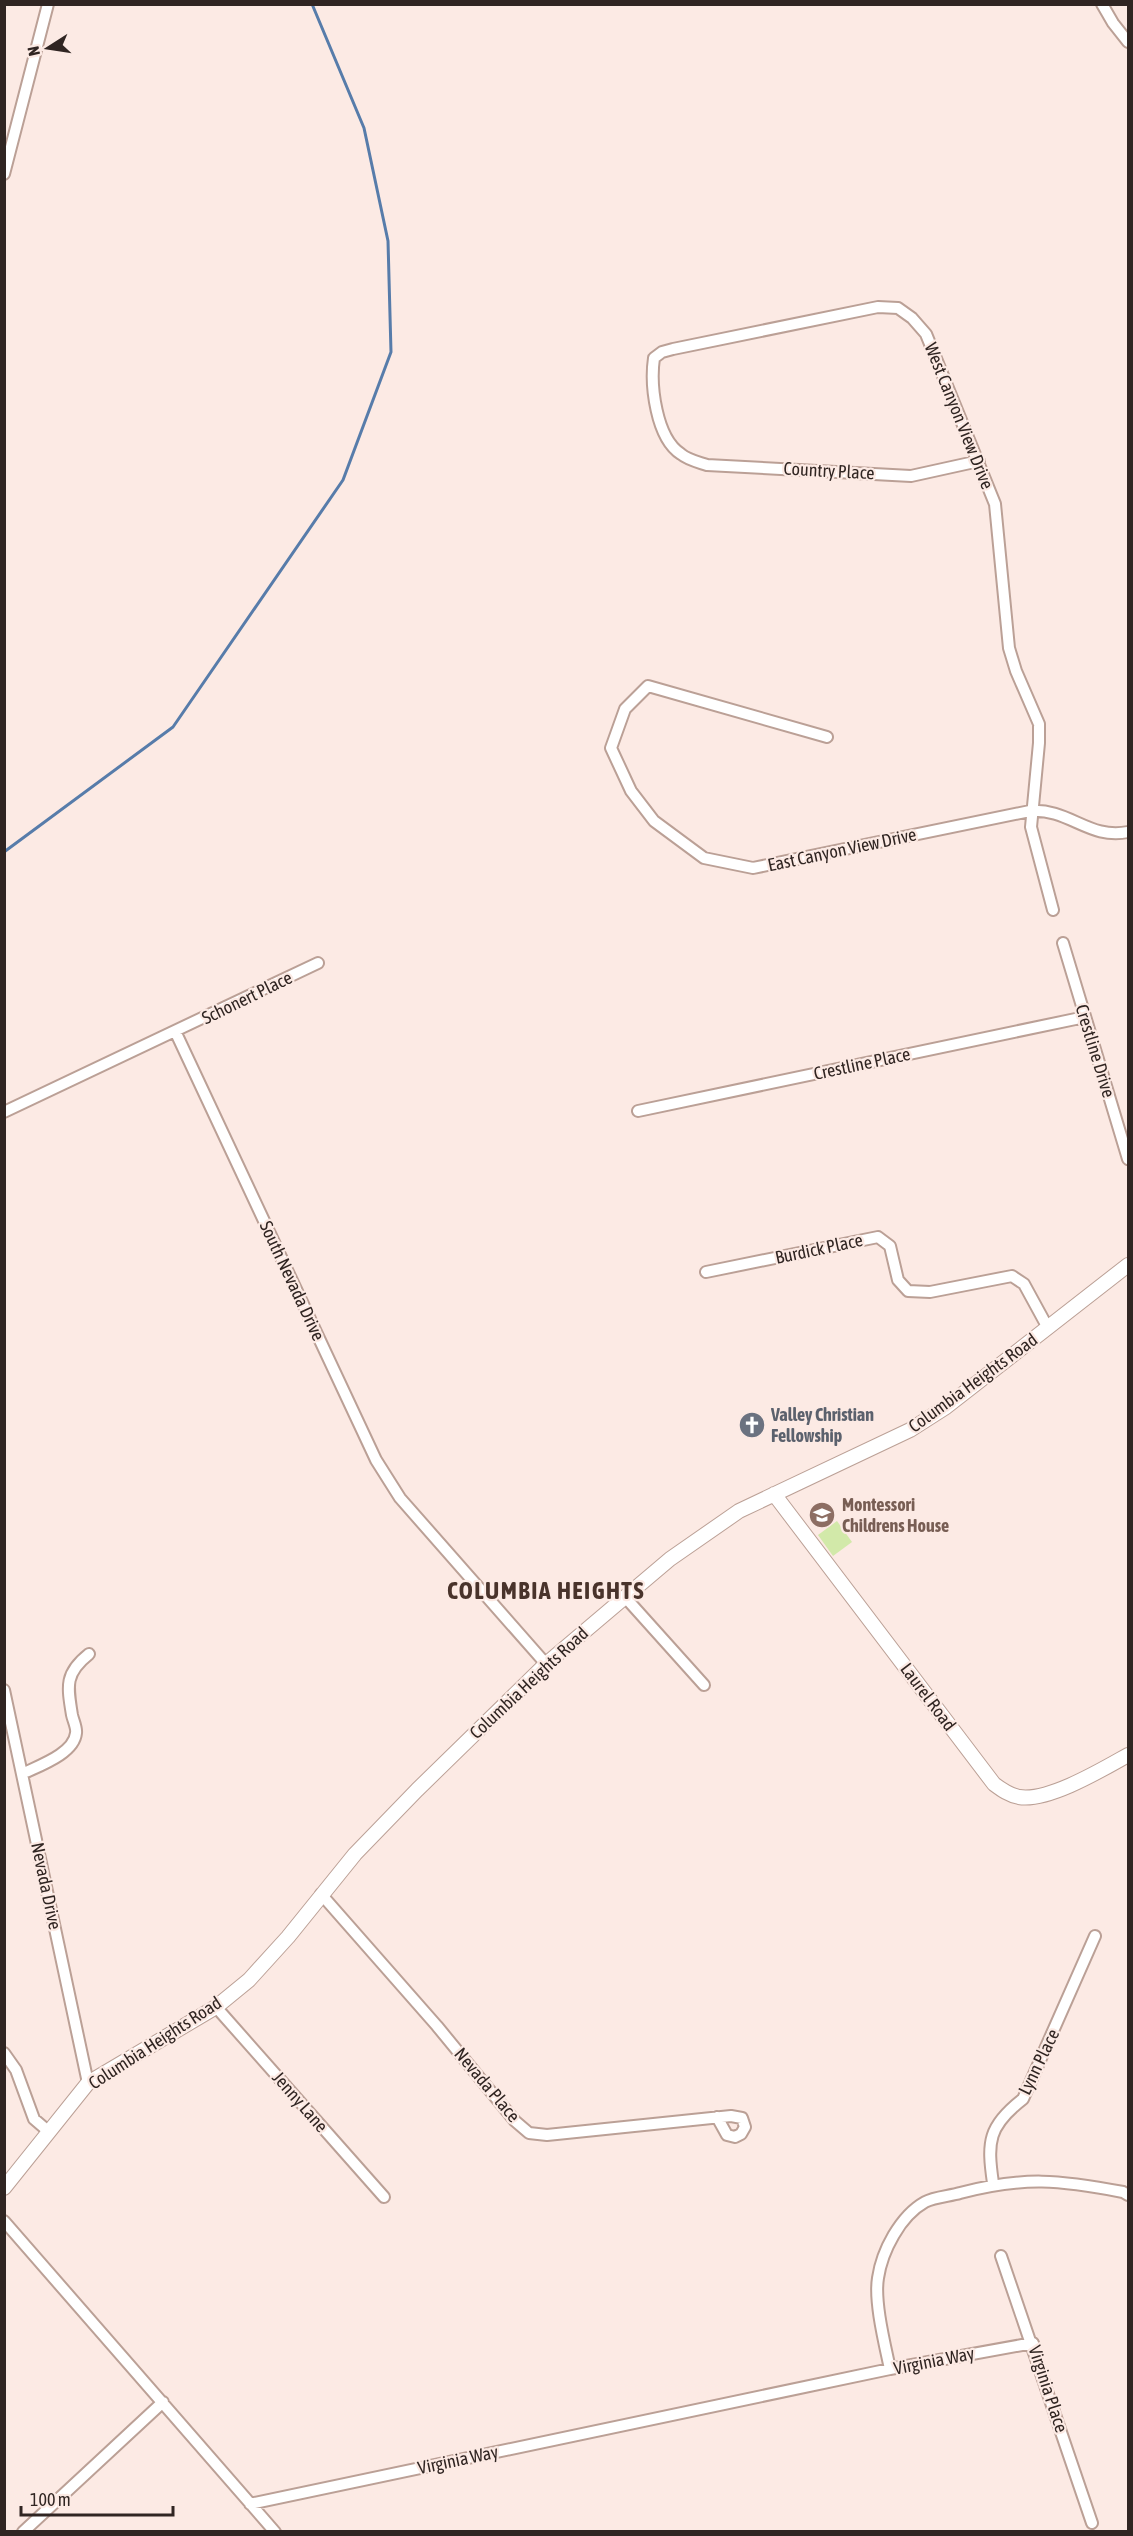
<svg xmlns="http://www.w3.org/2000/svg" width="1133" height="2536" font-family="'Asap Condensed',sans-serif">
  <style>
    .green { fill: #d2e9a9 }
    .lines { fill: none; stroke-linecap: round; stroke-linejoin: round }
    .stream { stroke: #577caa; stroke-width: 3 }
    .street-casing { stroke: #bba096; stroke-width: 14 }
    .secondary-casing { stroke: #bba096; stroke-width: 16 }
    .street { stroke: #fff; stroke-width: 10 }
    .secondary { stroke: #fff; stroke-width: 14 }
    .labels { text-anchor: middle; stroke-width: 4.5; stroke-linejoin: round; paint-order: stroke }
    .street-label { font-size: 18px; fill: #302522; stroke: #fceae4 }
    .worship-label { font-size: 18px; font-weight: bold; fill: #5b616d; stroke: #fceae4; text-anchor: start }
    .education-label { font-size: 18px; font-weight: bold; fill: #785e54; stroke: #fceae4; text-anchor: start }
    .district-label { font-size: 24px; font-weight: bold; letter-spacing: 1.5px; fill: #49332b; stroke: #fceae4 }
  </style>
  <rect width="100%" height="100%" fill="#fceae4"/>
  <path class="green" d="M837,1521L852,1542L833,1556L818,1535Z"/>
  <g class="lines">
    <path class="stream" d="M4,852L173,727L343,480L391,352L388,241L364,128L312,4"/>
    <defs>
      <path id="street" d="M1102,4L1113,23L1128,42
        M4,174L48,4
        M979,461L911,476L707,465C698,462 688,460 681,454C656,438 650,385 654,358L662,352L673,349L878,307L898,308L912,318L926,334L995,504L1009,648L1016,671L1039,724V743L1031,827L1053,910
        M827,737L648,686L625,709L611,748L631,791L654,821L704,858L753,868L1030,811C1069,808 1089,840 1128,832
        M1063,943L1128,1159
        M176,1033L376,1460L400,1498L546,1664
        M638,1111L1085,1017
        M4,1112L318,963
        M706,1272L878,1237L890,1246L898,1280L908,1291L930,1292L1012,1276L1024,1284L1048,1328
        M625,1597L704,1685
        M4,1690L88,2083
        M22,1774C38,1766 74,1754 76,1733C77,1728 73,1720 72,1715C67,1685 65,1673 89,1654
        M321,1894L437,2026L515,2121L529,2133L547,2135L731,2116L742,2118L745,2127L741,2134L735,2137L727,2135L717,2117
        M216,2007L384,2197
        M4,2053L16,2070L34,2119L48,2131
        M993,2183C987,2142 988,2126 1023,2099L1095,1936
        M4,2221L275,2532
        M1001,2256L1092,2523
        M890,2369C885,2345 874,2302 878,2278C882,2251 900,2216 925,2202C934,2197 950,2196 960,2193C1024,2176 1060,2180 1123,2192L1128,2195
        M250,2504L890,2369L1033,2343
        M23,2532L163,2402"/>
      <path id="secondary" d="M774,1494L994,1784C1002,1790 1009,1795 1019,1797C1048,1802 1103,1769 1128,1755
        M4,2188L88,2083L216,2007L249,1980L288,1937L355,1854L417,1790L546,1664L670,1559L739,1511L910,1430L946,1407L1128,1265"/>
    </defs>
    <use href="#street" class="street-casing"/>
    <use href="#secondary" class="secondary-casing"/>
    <use href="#street" class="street"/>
    <use href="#secondary" class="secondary"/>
  </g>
  <defs>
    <symbol id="church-disc" viewBox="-11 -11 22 22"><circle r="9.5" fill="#6b7280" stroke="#fceae4"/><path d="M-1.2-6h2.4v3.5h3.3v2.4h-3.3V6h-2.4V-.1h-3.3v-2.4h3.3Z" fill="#fff"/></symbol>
    <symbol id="school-disc" viewBox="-11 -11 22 22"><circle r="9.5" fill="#8d6e63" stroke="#fceae4"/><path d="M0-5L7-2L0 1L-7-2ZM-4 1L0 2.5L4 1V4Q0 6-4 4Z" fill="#fff"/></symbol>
  </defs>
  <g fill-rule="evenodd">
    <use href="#church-disc" x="737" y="1410" width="30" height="30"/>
    <use href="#school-disc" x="807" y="1500" width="30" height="30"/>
  </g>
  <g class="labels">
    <g class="street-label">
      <text transform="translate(959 416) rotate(68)" y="6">West Canyon View Drive</text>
      <text transform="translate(829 471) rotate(3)" y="6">Country Place</text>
      <text transform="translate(842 850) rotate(-12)" y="6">East Canyon View Drive</text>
      <text transform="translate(247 998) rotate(-26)" y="6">Schonert Place</text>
      <text transform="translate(1095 1051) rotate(73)" y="6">Crestline Drive</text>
      <text transform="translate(862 1064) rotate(-12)" y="6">Crestline Place</text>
      <text transform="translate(819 1249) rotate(-12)" y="6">Burdick Place</text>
      <text transform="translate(292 1281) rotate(65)" y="6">South Nevada Drive</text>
      <text transform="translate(973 1383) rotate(-36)" y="6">Columbia Heights Road</text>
      <text transform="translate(529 1683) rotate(-43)" y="6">Columbia Heights Road</text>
      <text transform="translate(928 1697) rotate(53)" y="6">Laurel Road</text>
      <text transform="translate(46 1886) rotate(78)" y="6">Nevada Drive</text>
      <text transform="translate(155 2043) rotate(-33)" y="6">Columbia Heights Road</text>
      <text transform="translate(1039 2062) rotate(-64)" y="6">Lynn Place</text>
      <text transform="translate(487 2085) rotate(50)" y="6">Nevada Place</text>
      <text transform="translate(300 2102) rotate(49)" y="6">Jenny Lane</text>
      <text transform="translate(934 2361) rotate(-11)" y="6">Virginia Way</text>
      <text transform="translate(1048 2389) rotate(72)" y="6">Virginia Place</text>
      <text transform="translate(458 2460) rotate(-12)" y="6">Virginia Way</text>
    </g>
    <g class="worship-label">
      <text x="771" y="1421">Valley Christian<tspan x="771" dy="21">Fellowship</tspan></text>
    </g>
    <g class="education-label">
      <text x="842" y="1511">Montessori<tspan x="842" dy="21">Childrens House</tspan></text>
    </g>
    <g class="district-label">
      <text x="546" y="1599">COLUMBIA HEIGHTS</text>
    </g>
  </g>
  <rect width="1133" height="2536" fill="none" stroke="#302522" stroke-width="12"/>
  <g transform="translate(48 48) rotate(258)" stroke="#fceae4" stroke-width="4.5" paint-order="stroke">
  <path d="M0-4.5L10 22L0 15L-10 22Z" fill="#302522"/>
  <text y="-9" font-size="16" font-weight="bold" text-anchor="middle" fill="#302522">N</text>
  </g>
  <path d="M21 2506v9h152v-9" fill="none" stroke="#302522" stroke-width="3"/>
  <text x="30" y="2506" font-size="18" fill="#302522" stroke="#fceae4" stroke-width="4.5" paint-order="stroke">100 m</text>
</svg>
